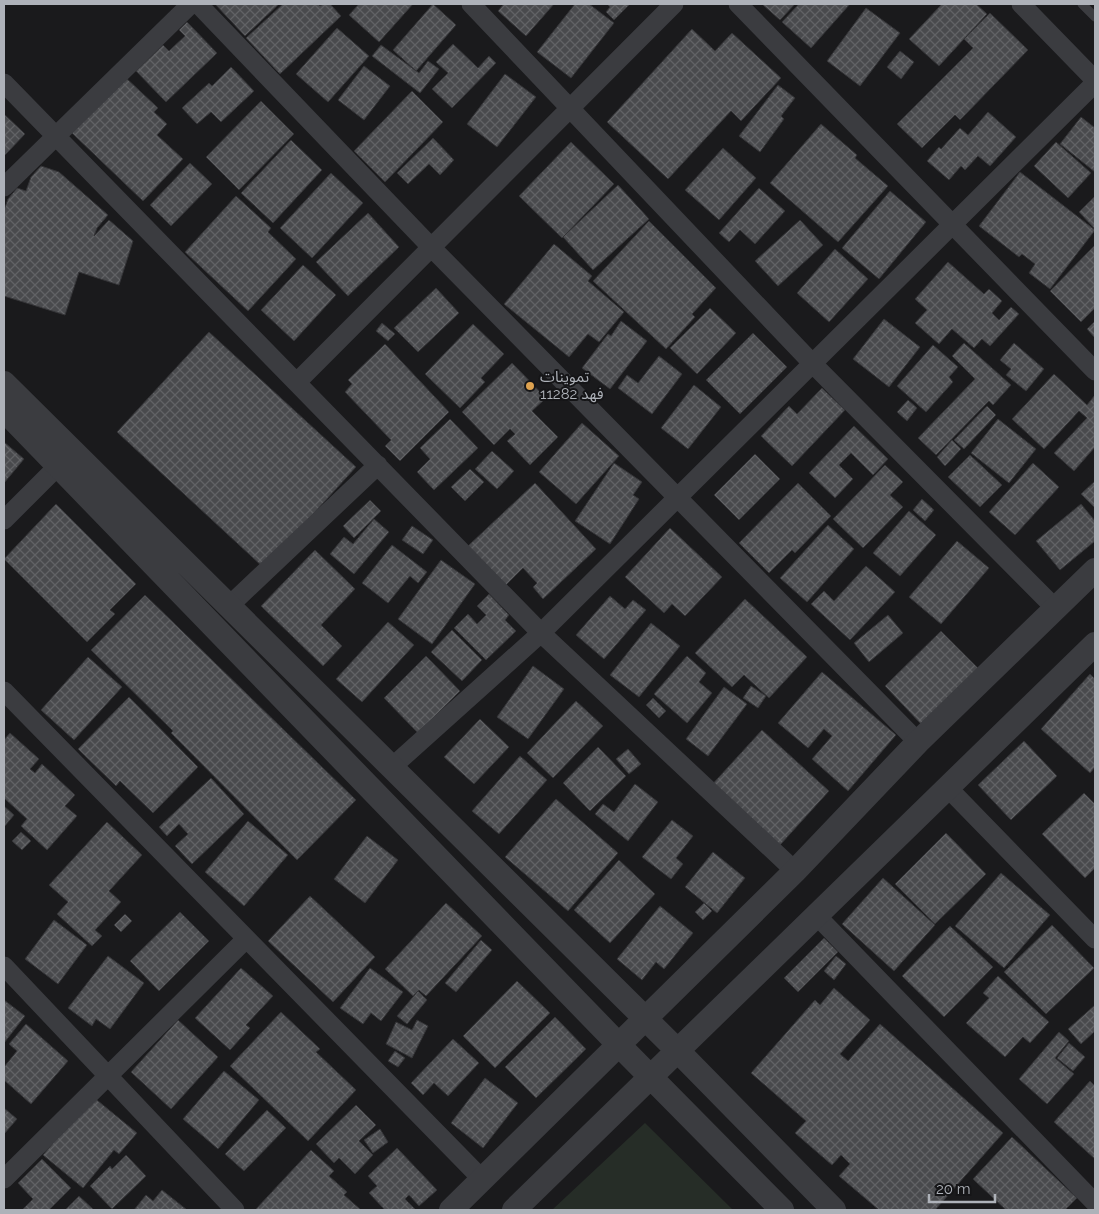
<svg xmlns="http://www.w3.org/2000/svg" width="1099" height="1214" font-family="Raleway,'Noto Sans Arabic',sans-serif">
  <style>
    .green { fill: #262d27 }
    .building { fill: url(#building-cross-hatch); stroke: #343437 }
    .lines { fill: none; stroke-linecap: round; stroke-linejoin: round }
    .service { stroke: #3b3c40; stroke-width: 9 }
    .minor { stroke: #3b3c40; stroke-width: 19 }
    .tertiary { stroke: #3b3c40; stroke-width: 24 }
    .poi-dot { fill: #dda250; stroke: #151517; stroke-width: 2 }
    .labels { text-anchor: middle; stroke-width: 4; stroke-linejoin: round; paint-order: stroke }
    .poi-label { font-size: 15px; fill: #aeb2b9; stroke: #151517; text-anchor: start }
  </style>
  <defs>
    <pattern id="building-cross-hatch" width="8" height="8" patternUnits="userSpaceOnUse" patternTransform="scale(1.25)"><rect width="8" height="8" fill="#494a4d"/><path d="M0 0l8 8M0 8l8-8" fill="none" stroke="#616265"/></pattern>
  </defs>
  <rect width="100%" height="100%" fill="#1a1a1c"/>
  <path class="green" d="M645,1123L733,1210H552Z"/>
  <path class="building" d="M215,4H279L245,36Z
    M283,4H318L320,6L323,4H330L341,16L280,74L246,38Z
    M359,4H413L379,42L349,15Z
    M433,4L456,25L416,71L393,50Z
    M504,4H554L526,36L498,11Z
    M575,4H589L614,23L571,78L537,52Z
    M607,4H630L614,20L606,12L610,7Z
    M762,4H795L780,20Z
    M799,4H850L811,48L782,22Z
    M942,4H976L987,14L939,66L909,39Z
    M866,8L900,33L860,86L827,61Z
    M990,13L1028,50L960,120L955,115L922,148L897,124L973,48L964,39Z
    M187,22L217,53L166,102L136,71L163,45L169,51L185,36L179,30Z
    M337,28L369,56L328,102L296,74Z
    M692,29L715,51L732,33L781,78L741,121L731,111L668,179L607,122Z
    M453,44L478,68L489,56L496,63L452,108L432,89L448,73L436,62Z
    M381,45L419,73L428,61L439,69L420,93L372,56Z
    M900,51L914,62L901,79L887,67Z
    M364,66L390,86L364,120L338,100Z
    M231,67L254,91L221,122L211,112L197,124L182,108L209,83L212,86Z
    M505,74L536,97L497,147L467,124Z
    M125,77L158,108L154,112L167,124L157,135L183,159L143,201L72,133Z
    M778,85L795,98L781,116L784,119L760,152L739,136Z
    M412,91L443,122L385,182L354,151Z
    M261,101L294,134L239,190L206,157Z
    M988,112L1016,137L990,166L978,156L965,170L961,166L949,180L927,161L939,147L941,149L960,128L968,135Z
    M4,114L25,134L4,156Z
    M1081,117L1095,128V172L1060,144Z
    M821,124L857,155L855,158L888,186L838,242L770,183Z
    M433,138L454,160L440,175L429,164L408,184L397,173Z
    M291,140L322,170L273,223L241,193Z
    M571,142L614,184L562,238L519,196Z
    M1056,142L1091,173L1068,198L1034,166Z
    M723,148L756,178L719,220L685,190Z
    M190,163L212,184L171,226L150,205Z
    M41,166L59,172L108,215L97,228L94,236L109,220L133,241L119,285L79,272L65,315L4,296V210L8,199L17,188L26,191L31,177Z
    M1020,172L1095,230L1050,289L1029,273L1035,264L1022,254L1019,257L979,226Z
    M331,173L363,203L312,258L280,228Z
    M618,185L649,219L593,270L563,237Z
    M759,188L785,211L755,244L740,230L729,242L719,233Z
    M890,191L926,222L879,279L842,248Z
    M236,196L271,228L268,232L296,259L248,311L185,252Z
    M1095,196V229L1079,212Z
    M368,213L399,247L348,296L316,262Z
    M800,220L823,245L778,286L755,261Z
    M649,221L716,288L692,314L695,317L666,349L593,281Z
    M554,244L592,276L588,281L624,312L599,342L588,334L569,357L504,304Z
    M1095,245V308L1081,322L1050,291Z
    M835,249L868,279L829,322L797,293Z
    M948,262L984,294L989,289L1002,301L992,313L999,320L1011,307L1019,314L990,346L982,339L974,348L952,329L939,344L915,323L927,310L915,299Z
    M303,265L336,295L294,341L261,310Z
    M436,288L459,313L418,352L394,328Z
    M710,308L736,333L697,374L670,348Z
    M884,319L920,347L889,387L853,359Z
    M621,321L647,341L610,389L582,368L608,334L611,336Z
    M1095,321V338L1087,329Z
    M382,323L395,334L388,341L376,331Z
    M473,324L504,354L481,378L485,382L460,408L425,374Z
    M209,332L356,467L264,568L117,432Z
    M753,333L787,367L740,414L706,380Z
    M964,343L1011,385L993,405L989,401L936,455L918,438L975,379L952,356Z
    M1014,343L1044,369L1026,391L1006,375L1011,369L1000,360Z
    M385,344L449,412L400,461L385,446L391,440L345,392L352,384L348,380Z
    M933,345L958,367L949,377L953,382L926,412L897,386Z
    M659,356L682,374L652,414L618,388L627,375L638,383Z
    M512,363L546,398L532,411L558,437L530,465L507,441L515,434L510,429L494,445L462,412Z
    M1054,374L1087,405L1095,395V447L1074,471L1054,453L1087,418L1079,411L1044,449L1012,419Z
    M694,385L721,407L688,449L661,428Z
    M822,388L845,410L792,466L761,436L789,406L797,414Z
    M908,400L917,408L907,421L897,412Z
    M987,406L996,415L964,449L954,440Z
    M450,419L478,448L434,490L417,472L430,459L420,448Z
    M998,419L1036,449L1009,483L971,453Z
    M582,423L619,456L576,504L539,472Z
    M854,426L888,459L873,475L851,453L839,465L853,479L835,498L809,473Z
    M952,440L961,449L945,466L937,457Z
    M4,442L24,459L4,483Z
    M492,451L514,471L497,489L475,469Z
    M755,454L780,479L739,520L714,495Z
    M970,455L1002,485L980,507L948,477Z
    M614,463L642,482L633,495L639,499L610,544L575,521Z
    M1033,463L1059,487L1015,535L989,512Z
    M885,465L903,482L890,495L903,507L863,548L833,519Z
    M470,469L484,482L465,501L451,487Z
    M1095,481V508L1081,494Z
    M535,483L596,549L543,599L533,587L537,583L523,568L505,586L468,546Z
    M798,483L831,516L795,553L792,550L769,573L739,543Z
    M922,499L934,510L925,521L913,510Z
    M370,500L381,511L354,538L343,526Z
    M56,504L136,584L110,610L115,614L87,642L4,559Z
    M1081,504L1095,521V541L1060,570L1036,541Z
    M909,511L936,535L900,576L873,553Z
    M374,519L389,532L354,574L330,554L344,537L353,544Z
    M828,525L854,549L807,602L780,578Z
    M412,526L433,540L423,554L402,540Z
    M670,528L722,577L685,616L672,604L664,613L625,577Z
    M957,541L989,568L941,624L909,597Z
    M392,545L427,572L418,583L410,576L388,603L362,583Z
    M315,550L355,589L321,625L342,646L323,666L261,606Z
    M441,560L475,584L432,644L398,619Z
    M866,566L895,592L850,640L811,604L824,591L834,601Z
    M489,594L509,615L505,620L516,631L486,660L454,628L468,614L477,624L486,615L477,606Z
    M145,595L356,800L297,860L171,733L173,731L91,650Z
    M610,596L625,609L633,600L646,610L604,659L576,635Z
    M745,599L807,657L769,698L744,675L732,687L695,653Z
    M888,615L903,633L869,662L854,643Z
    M388,622L414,645L362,702L336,679Z
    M651,623L680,646L639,697L610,675Z
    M452,630L482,660L462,681L431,652Z
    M941,631L980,670L923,726L885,686Z
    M426,656L460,691L418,733L384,698Z
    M687,656L706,673L699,682L712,693L687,723L654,694Z
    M88,657L122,687L74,740L41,710Z
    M533,666L564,689L528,739L497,717Z
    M822,672L896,735L848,791L812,759L832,736L824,729L808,748L778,723Z
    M1090,674L1095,679V767L1090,773L1041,729Z
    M751,686L766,696L758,708L743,698Z
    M724,687L747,704L708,756L686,739Z
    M129,697L198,767L153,813L120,781L116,786L78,749Z
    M653,698L666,711L659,718L646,705Z
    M576,701L603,726L553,778L527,753Z
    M480,719L509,747L474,784L444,757Z
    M762,730L829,791L780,845L709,788Z
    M10,733L39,759L30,769L35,773L42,764L75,795L65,806L77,816L47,850L21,826L27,819L4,798V740Z
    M1024,741L1057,776L1011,820L978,785Z
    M598,747L626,776L590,811L563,783Z
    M628,749L641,764L629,774L616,759Z
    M520,756L547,780L499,834L472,811Z
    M211,778L244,814L192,864L175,846L188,834L179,824L167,836L159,827Z
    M635,784L658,802L628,841L595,814L603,804L614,812Z
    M1084,793L1095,804V868L1085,878L1042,834Z
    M556,799L618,853L568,911L505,857Z
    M4,806L14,815L4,827Z
    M672,820L693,836L676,858L683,864L671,879L642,857Z
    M248,821L288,855L244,906L205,872Z
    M107,822L142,855L109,891L121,902L95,930L102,936L92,946L57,914L68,902L49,885Z
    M21,832L31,841L22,850L12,841Z
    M946,833L986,874L935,924L895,884Z
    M367,836L398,860L365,903L334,879Z
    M713,852L745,878L717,913L685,887Z
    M619,860L655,894L610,943L574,910Z
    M1001,873L1050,915L1004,968L955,926Z
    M883,878L935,925L894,971L842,924Z
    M310,896L375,957L333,1002L268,941Z
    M446,903L482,936L426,996L419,990L413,996L385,969Z
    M704,903L712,911L703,920L695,912Z
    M660,906L693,933L664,969L656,962L642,980L617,959Z
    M180,912L209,941L159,991L130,961Z
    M125,914L132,921L121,932L114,925Z
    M54,920L87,945L58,984L25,959Z
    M1052,925L1094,968L1046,1014L1004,972Z
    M950,926L993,967L944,1017L902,976Z
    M824,938L838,952L798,992L784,978Z
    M481,940L492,950L456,992L445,983Z
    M108,956L144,983L110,1029L96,1019L92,1026L68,1008Z
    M836,956L846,964L834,980L824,971Z
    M241,968L273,996L246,1025L250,1028L230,1050L195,1018Z
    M370,968L403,992L381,1021L371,1013L363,1024L340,1008Z
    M998,976L1049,1022L1030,1043L1023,1037L1005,1057L966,1023L989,998L983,993Z
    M517,981L550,1013L495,1068L463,1036Z
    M834,988L870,1020L840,1054L848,1061L880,1024L1003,1133L935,1210H879L839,1176L850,1164L841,1155L832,1165L795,1133L806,1121L751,1073L815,1000L820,1005Z
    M418,991L427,1000L407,1024L397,1016Z
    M4,1000L25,1016L4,1043Z
    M1095,1005V1031L1081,1044L1068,1029Z
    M281,1012L320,1049L316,1052L356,1090L308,1141L230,1066Z
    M555,1017L586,1049L536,1098L505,1067Z
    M178,1020L218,1057L171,1109L131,1072Z
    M417,1020L428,1026L412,1058L386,1044L396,1022L412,1030Z
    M26,1024L68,1061L31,1104L4,1080V1067L17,1051L9,1044Z
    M1059,1032L1069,1041L1055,1058L1074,1074L1047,1104L1019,1079Z
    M453,1039L479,1063L448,1096L434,1083L423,1095L411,1083Z
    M1069,1043L1085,1057L1073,1071L1057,1058Z
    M395,1051L405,1058L398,1067L388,1061Z
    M224,1071L259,1100L218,1149L183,1119Z
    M485,1078L518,1103L483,1148L451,1123Z
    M1090,1081L1095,1086V1159L1054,1122Z
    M92,1096L137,1133L119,1154L114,1150L83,1188L43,1155Z
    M356,1105L376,1125L359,1141L373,1155L355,1174L339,1158L334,1163L316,1144Z
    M4,1108L17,1119L4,1134Z
    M267,1110L286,1128L244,1171L225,1154Z
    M380,1129L388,1142L373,1153L364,1140Z
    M1012,1137L1077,1198L1065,1210H1006L973,1179Z
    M397,1148L437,1190L419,1206L409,1195L405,1199L416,1210H385L369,1193L377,1186L368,1176Z
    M311,1150L334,1171L329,1176L347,1192L344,1195L361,1210H258L256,1209Z
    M126,1155L146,1176L112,1209L90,1186L110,1166L112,1169Z
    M42,1159L71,1188L49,1210H22L33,1199L18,1183Z
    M162,1190L187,1210H134L146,1195L153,1201Z
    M79,1196L94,1210H65Z"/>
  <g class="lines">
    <path class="service" d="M1082,4L1095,17"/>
    <path class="minor" d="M198,4L431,247L918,742
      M471,4L812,363L1055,608
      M738,4L1095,371
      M1021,4L1095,80
      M4,83L541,633L795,871
      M4,187L191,4
      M297,382L674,4
      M4,520L59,465
      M229,606L378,465
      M4,691L482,1179
      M392,767L541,633L1095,83
      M949,789L1095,939
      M817,916L1095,1203
      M4,966L235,1210
      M4,1179L246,939"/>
    <path class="tertiary" d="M4,383L678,1051L834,1210
      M4,410L619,1045L782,1210
      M451,1210L795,871L918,742L1095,570
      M514,1210L1095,644"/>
  </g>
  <circle class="poi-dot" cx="530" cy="386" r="5"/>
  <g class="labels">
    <g class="poi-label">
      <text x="540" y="382">تموينات<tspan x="540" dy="17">فهد 11282</tspan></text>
    </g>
  </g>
  <rect width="1099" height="1214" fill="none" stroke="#aeb2b9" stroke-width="10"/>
  <path d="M929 1194v8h66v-8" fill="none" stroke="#aeb2b9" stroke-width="2.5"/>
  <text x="936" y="1194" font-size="15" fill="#aeb2b9" stroke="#151517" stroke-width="4" paint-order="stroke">20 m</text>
</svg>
